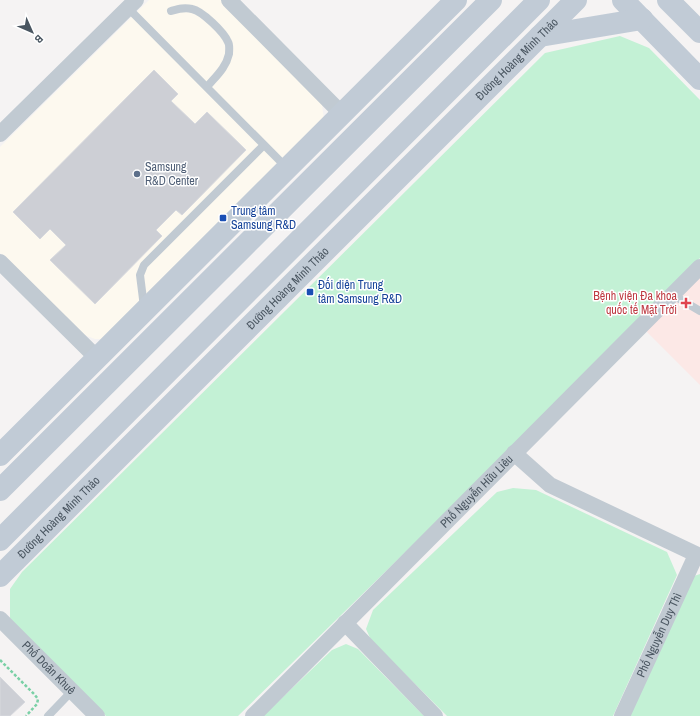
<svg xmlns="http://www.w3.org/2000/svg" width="700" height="716" font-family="'Archivo Narrow',sans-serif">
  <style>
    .commercial { fill: #fdf9ef }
    .medical { fill: #fce8e6 }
    .green { fill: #c3f1d5 }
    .building { fill: #cdcfd5; stroke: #d7d9de }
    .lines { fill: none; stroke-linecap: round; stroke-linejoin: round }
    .path { stroke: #7ad0a6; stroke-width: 2.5; stroke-dasharray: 3 2; stroke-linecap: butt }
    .lane { stroke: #c1cad2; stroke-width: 8 }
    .street { stroke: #c1cad2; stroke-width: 16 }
    .secondary { stroke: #c1cbd6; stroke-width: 22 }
    .service-dot { fill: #5c6f8a; stroke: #fff; stroke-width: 1.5 }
    .transit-dot { fill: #1a4fb4; stroke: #fff; stroke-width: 1.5 }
    .health-dot { fill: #e0444e; stroke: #fff; stroke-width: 1.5 }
    .labels { text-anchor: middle; stroke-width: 3; stroke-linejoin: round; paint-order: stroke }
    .street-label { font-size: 12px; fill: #4a5661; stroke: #fff }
    .service-label { font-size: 12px; fill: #4e5e75; stroke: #fff; text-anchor: start }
    .transit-label { font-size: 12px; fill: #164399; stroke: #fff; text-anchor: start }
    .health-label { font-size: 12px; fill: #be3a42; stroke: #fff; text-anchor: end }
  </style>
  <rect width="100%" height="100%" fill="#f5f3f3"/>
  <path class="commercial" d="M149,0H222L322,104L324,121L107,339H95L84,335L54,307L0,253V147Z"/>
  <path class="medical" d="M700,276V385L645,330Z"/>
  <path class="green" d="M620,36L649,48L700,100V258L523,437L238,716H106L10,619V589L22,572L545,53Z
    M513,488L536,490L667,552L677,575L613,716H447L371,640L366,629L373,610L497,492Z
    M700,574V716H626L688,578Z
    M346,644L358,649L424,716H263L332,650Z"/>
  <path class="building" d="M154,70L178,94L171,101L195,124L207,112L246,150L182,215L176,210L156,230L162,236L95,304L50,260L66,245L50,229L40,239L13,212Z
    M0,677L25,702L10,716H0Z"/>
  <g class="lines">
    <path class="path" d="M0,660L34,694L38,699L37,704L26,716"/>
    <path class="lane" d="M128,8L287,168
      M171,11C178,9 184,7 192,9C202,11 224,32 228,42C230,45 229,50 229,54C226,68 215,77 207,87
      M673,295L700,311
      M144,307L140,275L144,265L264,145
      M48,716L72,691"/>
    <g class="street">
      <path d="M229,0L342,114"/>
      <path d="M0,134L136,0"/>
      <path d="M0,262L97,358"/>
      <path d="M514,453L550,485L700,556"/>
      <path id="s1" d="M0,619L97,716"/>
      <path d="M345,623L435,716"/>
      <path id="s2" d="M253,716L700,267"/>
      <path id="s3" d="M622,716L696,555"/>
    </g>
    <g class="secondary">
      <path d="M623,0L700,79"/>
      <path d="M668,0L700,32"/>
      <path d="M540,36L642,19"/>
      <path d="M0,455L456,0"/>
      <path d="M0,490L491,0"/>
      <path d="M0,540L539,0"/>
      <path id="s4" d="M0,576L576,0"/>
    </g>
  </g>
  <circle class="service-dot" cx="137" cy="174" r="4"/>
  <g class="transit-dot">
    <rect x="219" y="214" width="8" height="8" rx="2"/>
    <rect x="306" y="288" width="8" height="8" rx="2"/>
  </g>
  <path class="health-dot" d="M684 297h4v4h4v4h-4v4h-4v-4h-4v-4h4z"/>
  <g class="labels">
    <g class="street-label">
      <text dy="4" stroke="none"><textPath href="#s4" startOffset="731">Đường Hoàng Minh Thảo</textPath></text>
      <text dy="4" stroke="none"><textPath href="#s4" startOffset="407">Đường Hoàng Minh Thảo</textPath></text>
      <text dy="4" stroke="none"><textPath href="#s2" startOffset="317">Phố Nguyễn Hữu Liêu</textPath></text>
      <text dy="4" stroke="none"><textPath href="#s4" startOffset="83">Đường Hoàng Minh Thảo</textPath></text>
      <text dy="4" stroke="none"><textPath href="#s3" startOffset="89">Phố Nguyễn Duy Thì</textPath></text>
      <text dy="4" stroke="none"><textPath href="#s1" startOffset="69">Phố Doãn Khuê</textPath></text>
    </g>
    <g class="service-label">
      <text x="145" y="171">Samsung<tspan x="145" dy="14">R&amp;D Center</tspan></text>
    </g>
    <g class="transit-label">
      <text x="231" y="215">Trung tâm<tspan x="231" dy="14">Samsung R&amp;D</tspan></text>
      <text x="318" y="289">Đối diện Trung<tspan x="318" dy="14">tâm Samsung R&amp;D</tspan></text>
    </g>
    <g class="health-label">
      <text x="677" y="300">Bệnh viện Đa khoa<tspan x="677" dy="14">quốc tế Mặt Trời</tspan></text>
    </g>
  </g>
  <g transform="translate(32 32) rotate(135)" stroke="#ffffff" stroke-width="3" paint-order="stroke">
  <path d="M0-3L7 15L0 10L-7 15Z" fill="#4a5661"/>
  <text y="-6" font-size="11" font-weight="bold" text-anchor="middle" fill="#4a5661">B</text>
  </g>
</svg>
